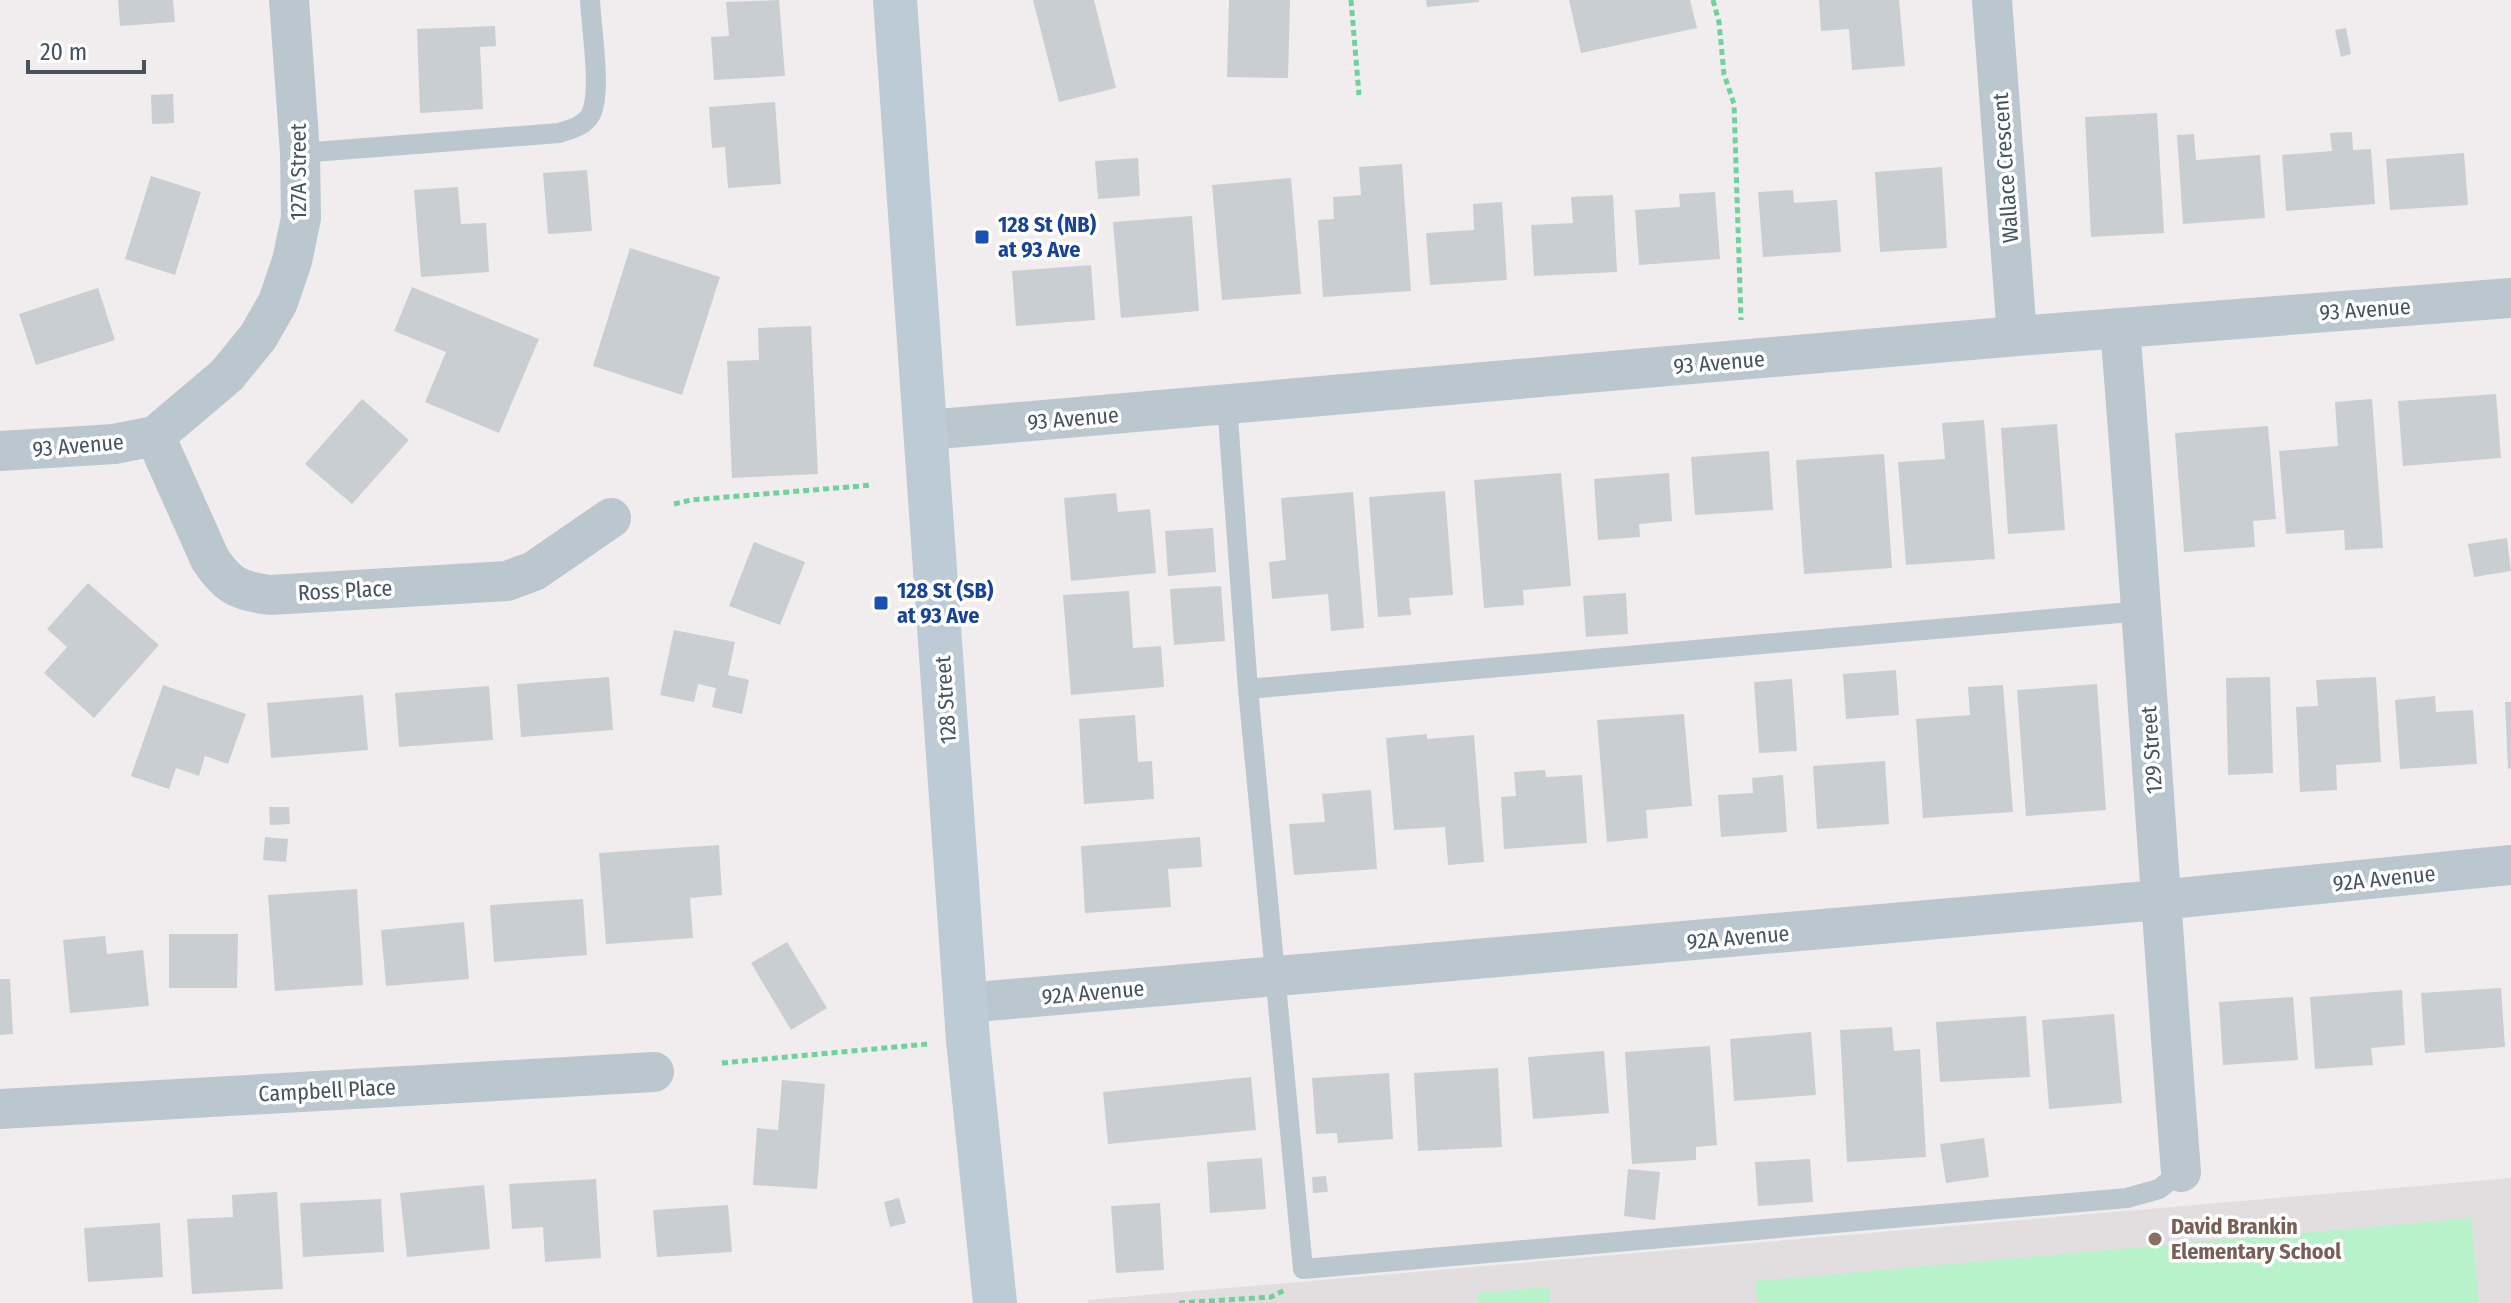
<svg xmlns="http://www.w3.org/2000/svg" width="2511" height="1303" font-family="'Fira Sans Condensed',sans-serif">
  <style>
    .education { fill: #e2dee0 }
    .green { fill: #b8f2cb }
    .building { fill: #c9ced3 }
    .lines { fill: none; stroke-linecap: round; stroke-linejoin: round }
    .path { stroke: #6ed39a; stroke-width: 5; stroke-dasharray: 6 4; stroke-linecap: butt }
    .service { stroke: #bac7ce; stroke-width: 20 }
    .minor { stroke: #bac7ce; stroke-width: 40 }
    .secondary { stroke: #bdcbd6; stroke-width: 44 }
    .transit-dot { fill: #1a4fb4; stroke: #fff; stroke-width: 3 }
    .education-dot { fill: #8d6e63; stroke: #fff; stroke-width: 3 }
    .labels { text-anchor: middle; stroke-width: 7; stroke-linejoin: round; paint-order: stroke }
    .street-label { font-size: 22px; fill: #44535d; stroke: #fff }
    .transit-label { font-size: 22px; font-weight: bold; fill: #164399; stroke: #fff; text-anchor: start }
    .education-label { font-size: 22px; font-weight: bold; fill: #785e54; stroke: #fff; text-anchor: start }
  </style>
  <rect width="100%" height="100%" fill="#f1edee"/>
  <path class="education" d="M2511,1178V1303H1088V1300Z"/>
  <path class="green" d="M2471,1218L2479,1303H1757L1755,1281Z
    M1549,1287L1550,1303H1477V1293Z"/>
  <path class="building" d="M118,0H173L175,22L120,26Z
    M779,0L785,76L714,80L711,37L729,36L726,2Z
    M1033,0H1094L1116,88L1059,102Z
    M1229,0H1290L1288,78L1227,77Z
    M1426,0H1479V2L1427,7Z
    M1569,0H1690L1697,28L1581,53Z
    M1819,0H1899L1905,66L1852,70L1849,29L1821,31Z
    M495,26L496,46L480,47L483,109L420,113L417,29Z
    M2346,28L2351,54L2341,57L2335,30Z
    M173,94L174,123L152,124L151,95Z
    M775,102L781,184L728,188L725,147L712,148L709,107Z
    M2157,113L2164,233L2091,237L2085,117Z
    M2352,132L2353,150L2371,149L2375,204L2286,211L2282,155L2332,151L2330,133Z
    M2194,134L2196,160L2260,155L2265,218L2183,224L2177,135Z
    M2464,153L2468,205L2390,210L2386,159Z
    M1138,158L1140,196L1098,199L1095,161Z
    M1402,164L1411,291L1323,297L1318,220L1334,219L1333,197L1361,195L1359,167Z
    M1942,167L1947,248L1880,252L1875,172Z
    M587,170L592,231L548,234L543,173Z
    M151,176L201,192L175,275L125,259Z
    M1291,178L1301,294L1222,300L1212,185Z
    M458,187L461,224L486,223L489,272L421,277L414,190Z
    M1793,190L1794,203L1837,200L1841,252L1763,257L1758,192Z
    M1715,192L1720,259L1639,265L1635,210L1680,207L1679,194Z
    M1613,195L1617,272L1534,276L1531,225L1573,223L1571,197Z
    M1502,202L1507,280L1430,285L1426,233L1474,230L1473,204Z
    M1192,216L1199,311L1121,318L1113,222Z
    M630,248L720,277L682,395L593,366Z
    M1091,265L1095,320L1016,326L1012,271Z
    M412,287L539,339L499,433L425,402L446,352L394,331Z
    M98,288L115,340L36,365L19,314Z
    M811,326L818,474L732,478L727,361L759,360L758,328Z
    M2496,394L2501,458L2403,466L2398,401Z
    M362,399L409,440L352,504L305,464Z
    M2372,399L2383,548L2345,550L2344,530L2286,534L2279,451L2338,446L2335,402Z
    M1984,420L1995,559L1906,565L1898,462L1945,459L1942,423Z
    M2057,424L2065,530L2008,534L2001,428Z
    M2268,426L2276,519L2253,521L2255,547L2184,552L2175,433Z
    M1769,451L1773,510L1695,515L1691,457Z
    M1884,454L1892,568L1804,574L1796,460Z
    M1561,473L1571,586L1523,590L1524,605L1484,608L1474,480Z
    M1669,473L1672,521L1639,524L1640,537L1598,540L1594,479Z
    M1445,491L1453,595L1409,598L1411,615L1378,617L1369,497Z
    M1353,492L1364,628L1331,631L1328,594L1272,599L1269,562L1286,560L1281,498Z
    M1116,493L1118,512L1150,509L1156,573L1071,581L1064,498Z
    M1213,528L1216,572L1168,576L1165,531Z
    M2507,538L2511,571L2474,577L2468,544Z
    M754,542L805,562L780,625L729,606Z
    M88,583L159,645L94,718L44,673L67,647L47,629Z
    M1221,586L1225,641L1174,645L1170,589Z
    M1129,591L1133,648L1161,646L1164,687L1071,695L1063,595Z
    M1626,593L1628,634L1586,637L1583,596Z
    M674,630L735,642L728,675L749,680L742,714L712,707L716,688L698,684L694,702L660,695Z
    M1896,670L1899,715L1846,719L1843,674Z
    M609,677L613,730L521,737L517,684Z
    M2270,677L2273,773L2228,775L2226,678Z
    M2376,677L2381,762L2336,765L2337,790L2300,792L2296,707L2318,706L2316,680Z
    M1792,679L1797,751L1759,753L1754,682Z
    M2097,684L2106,810L2026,816L2017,690Z
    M163,685L246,714L228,764L205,756L199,776L176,768L169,789L131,776Z
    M2003,685L2013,812L1923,818L1916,719L1970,715L1968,687Z
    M489,686L493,740L399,747L395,693Z
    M363,695L368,750L271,758L267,703Z
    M2435,696L2436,712L2473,710L2477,764L2400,769L2395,700Z
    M2505,702H2511V768L2508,769Z
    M1684,714L1692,806L1646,810L1648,838L1607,842L1597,720Z
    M1135,715L1138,762L1152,761L1154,799L1084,804L1079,719Z
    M1427,734V739L1474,735L1484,862L1448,865L1445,827L1394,830L1386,738Z
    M1885,761L1889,824L1817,829L1813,766Z
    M1545,770L1546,777L1582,775L1587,843L1504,849L1501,797L1516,796L1514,772Z
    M1783,775L1787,832L1721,837L1718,795L1753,793L1752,778Z
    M1371,790L1377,869L1294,875L1289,824L1325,822L1322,794Z
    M269,807H289L290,824L270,825Z
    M265,837L288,839L286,862L263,860Z
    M1200,837L1202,867L1168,869L1171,907L1085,913L1081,846Z
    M719,845L722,895L690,898L693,938L606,944L599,853Z
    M357,889L363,985L275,991L268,895Z
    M583,899L587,955L494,962L490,905Z
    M464,922L469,979L386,986L381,930Z
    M169,934H238L237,988H169Z
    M105,936L107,954L143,950L149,1006L70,1013L63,940Z
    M787,942L827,1008L791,1030L751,963Z
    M0,979H10L13,1034L0,1035Z
    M2501,988L2505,1047L2425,1053L2421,993Z
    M2402,990L2405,1045L2371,1048L2373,1065L2315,1069L2310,997Z
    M2293,997L2298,1060L2223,1065L2219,1002Z
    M2114,1014L2122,1103L2049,1109L2042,1020Z
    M2026,1016L2030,1077L1940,1082L1936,1022Z
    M1892,1027L1894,1051L1920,1049L1926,1157L1847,1162L1840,1030Z
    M1811,1032L1816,1095L1734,1101L1730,1039Z
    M1710,1046L1717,1145L1696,1147V1160L1632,1164L1625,1052Z
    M1604,1051L1609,1113L1533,1119L1528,1057Z
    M1498,1068L1502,1147L1418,1151L1414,1073Z
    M1389,1073L1393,1139L1338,1143L1337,1133L1316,1134L1312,1078Z
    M1251,1077L1256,1130L1108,1144L1103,1092Z
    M782,1080L825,1084L817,1189L753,1185L757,1128L778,1130Z
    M1984,1138L1989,1177L1946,1183L1940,1144Z
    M1262,1158L1266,1209L1210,1213L1207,1162Z
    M1810,1159L1813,1202L1758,1206L1755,1162Z
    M1628,1169L1660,1172L1655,1220L1624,1216Z
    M1326,1176L1328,1192L1313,1193L1312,1177Z
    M596,1179L601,1258L545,1262L543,1227L512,1229L509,1184Z
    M484,1185L490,1249L407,1257L400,1193Z
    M277,1192L283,1289L192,1294L187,1219L233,1217L232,1195Z
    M899,1198L906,1223L890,1227L884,1202Z
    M381,1199L384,1252L303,1257L300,1203Z
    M1160,1203L1164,1270L1116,1273L1111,1206Z
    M728,1205L732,1252L657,1257L653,1210Z
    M160,1223L163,1277L88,1282L84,1228Z"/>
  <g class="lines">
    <path class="path" d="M1351,0L1359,95
      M1713,0L1719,22L1724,74L1734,104L1741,320
      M674,504L691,500L873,485
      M722,1063L928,1044
      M1179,1303L1271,1297L1285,1290"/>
    <path class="service" d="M300,153L559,133C571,129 585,126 591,114C602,91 591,27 590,0
      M1227,404L1248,689
      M2142,611L1248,689L1303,1269L2127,1198L2159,1189L2181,1172"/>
    <path class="minor" d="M1992,0L2017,336
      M2120,328C2143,609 2159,891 2181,1172
      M927,430L2017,336L2511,298
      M155,436L210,559C227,585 238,591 270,595L507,581L534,571L611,518
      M155,436L227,375L258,337L278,302L292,261L301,218L300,153L289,0
      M0,451L114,444L155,436
      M965,1003L2159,900L2511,865
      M0,1109L654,1072"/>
    <path class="secondary" d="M895,0L968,1040L995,1303"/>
  </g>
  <g class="transit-dot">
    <rect x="974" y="229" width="16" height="16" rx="4"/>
    <rect x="873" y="595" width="16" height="16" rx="4"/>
  </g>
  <circle class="education-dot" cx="2155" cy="1239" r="8"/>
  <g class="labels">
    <g class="street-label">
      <text transform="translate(2005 168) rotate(-94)" y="8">Wallace Crescent</text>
      <text transform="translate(298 172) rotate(-90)" y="8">127A Street</text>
      <text transform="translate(2365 309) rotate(-4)" y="8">93 Avenue</text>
      <text transform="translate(1719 362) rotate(-5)" y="8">93 Avenue</text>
      <text transform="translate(1073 418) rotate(-5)" y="8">93 Avenue</text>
      <text transform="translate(78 445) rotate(-5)" y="8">93 Avenue</text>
      <text transform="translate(345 590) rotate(-3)" y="8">Ross Place</text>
      <text transform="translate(945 700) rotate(-94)" y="8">128 Street</text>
      <text transform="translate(2151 750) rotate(-94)" y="8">129 Street</text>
      <text transform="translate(2384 878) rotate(-6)" y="8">92A Avenue</text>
      <text transform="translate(1738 937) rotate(-5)" y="8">92A Avenue</text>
      <text transform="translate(1093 992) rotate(-5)" y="8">92A Avenue</text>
      <text transform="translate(327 1090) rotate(-3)" y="8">Campbell Place</text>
    </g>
    <g class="transit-label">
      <text x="998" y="232">128 St (NB)<tspan x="998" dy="25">at 93 Ave</tspan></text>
      <text x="897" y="598">128 St (SB)<tspan x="897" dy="25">at 93 Ave</tspan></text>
    </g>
    <g class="education-label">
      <text x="2171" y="1234">David Brankin<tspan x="2171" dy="25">Elementary School</tspan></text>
    </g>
  </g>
  <path d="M28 60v12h116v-12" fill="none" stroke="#44535d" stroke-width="4"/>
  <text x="40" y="60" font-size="24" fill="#44535d" stroke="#ffffff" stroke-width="6" paint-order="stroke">20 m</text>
</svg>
